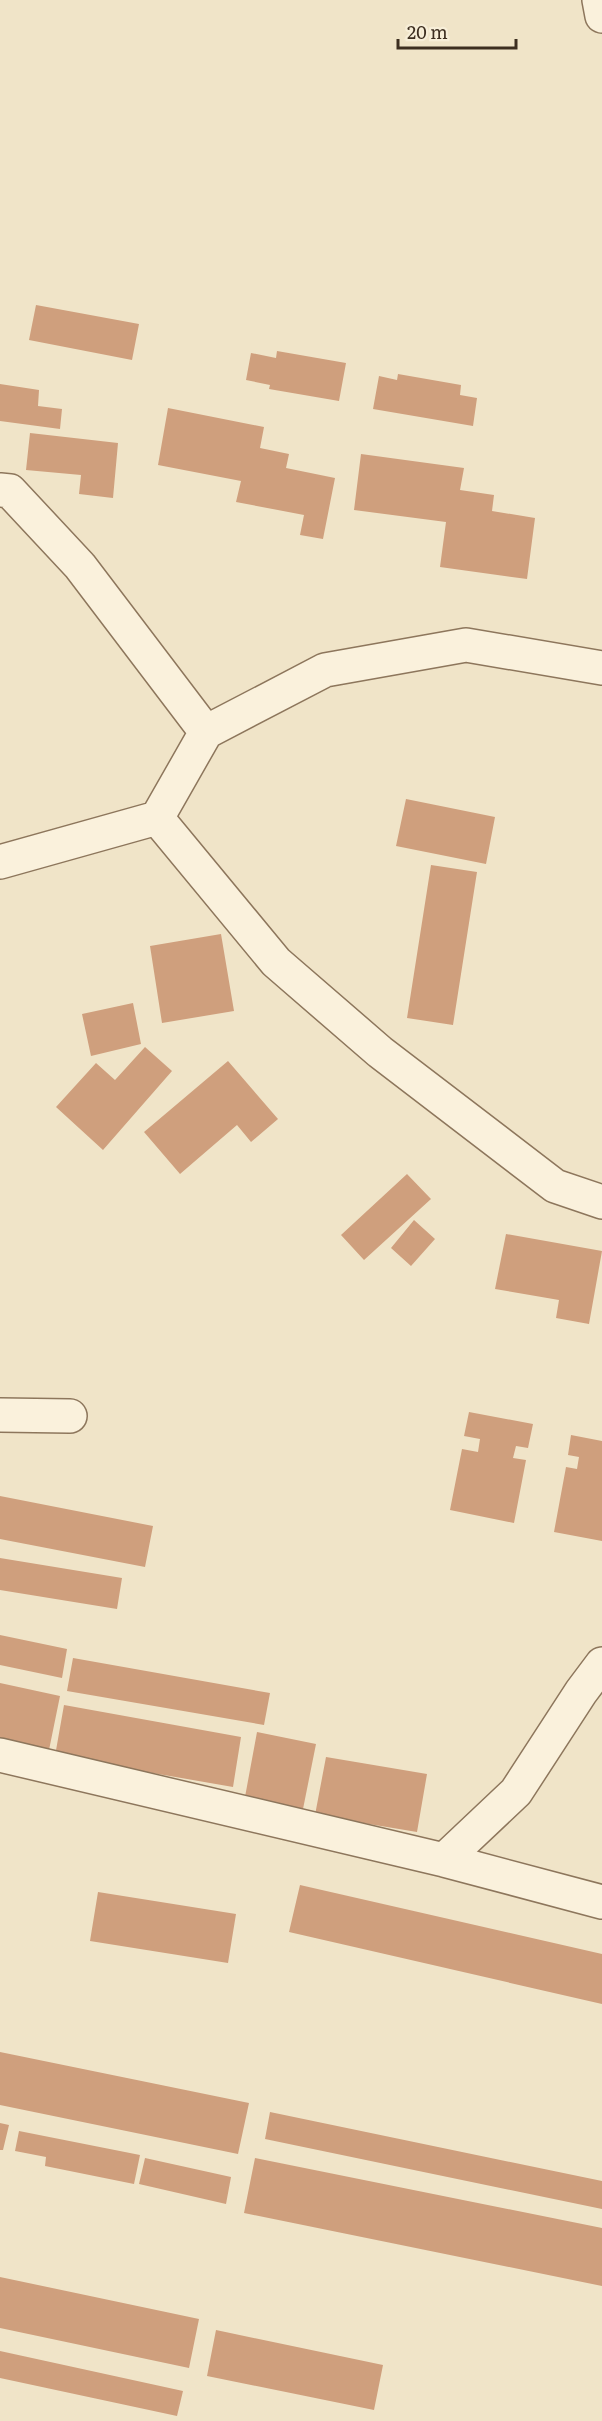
<svg xmlns="http://www.w3.org/2000/svg" width="602" height="2421" font-family="Literata,serif">
  <style>
    .building { fill: #cf9f7d }
    .lines { fill: none; stroke-linecap: round; stroke-linejoin: round }
    .minor-casing { stroke: #8d765c; stroke-width: 36 }
    .minor { stroke: #faf1dc; stroke-width: 33 }
  </style>
  <rect width="100%" height="100%" fill="#f0e4c8"/>
  <path class="building" d="M36,305L139,324L132,360L29,340Z
    M277,351L346,363L339,401L269,389L270,385L246,380L251,353L276,358Z
    M398,374L461,385L460,395L477,398L473,426L373,409L379,376L397,380Z
    M0,384L39,390L38,406L62,409L60,429L0,421Z
    M168,408L264,427L260,448L289,454L286,468L335,478L323,539L300,535L304,515L236,502L241,481L158,465Z
    M30,433L118,443L113,498L79,494L81,475L26,470Z
    M361,454L464,468L460,490L494,495L492,511L535,518L527,579L440,567L446,522L354,510Z
    M406,799L495,817L486,864L396,846Z
    M431,865L477,872L453,1025L407,1018Z
    M221,934L234,1011L162,1023L150,946Z
    M133,1003L141,1044L91,1056L82,1014Z
    M145,1047L172,1071L103,1150L56,1107L96,1063L115,1080Z
    M228,1061L278,1119L251,1142L237,1125L180,1174L144,1132Z
    M407,1174L431,1199L364,1260L341,1235Z
    M414,1220L435,1239L411,1266L391,1248Z
    M506,1234L602,1251L589,1324L556,1318L559,1300L495,1289Z
    M469,1412L533,1424L528,1448L516,1446L513,1458L526,1460L514,1523L450,1510L462,1449L478,1452L480,1439L464,1436Z
    M571,1435L602,1441V1541L554,1532L566,1467L577,1469L579,1457L568,1455Z
    M0,1496L153,1526L145,1567L0,1539Z
    M0,1558L122,1578L117,1609L0,1590Z
    M0,1635L67,1649L62,1678L0,1665Z
    M73,1658L270,1693L264,1725L67,1691Z
    M0,1683L60,1696L49,1750L0,1740Z
    M64,1705L241,1737L233,1787L55,1756Z
    M257,1732L316,1744L303,1809L245,1797Z
    M326,1757L427,1774L417,1832L315,1815Z
    M300,1885L602,1954V2004L289,1932Z
    M98,1892L236,1914L228,1963L90,1941Z
    M0,2052L249,2103L238,2154L0,2105Z
    M270,2112L602,2181V2209L265,2139Z
    M0,2123L9,2125L3,2150H0Z
    M19,2131L140,2155L134,2184L45,2166L46,2157L15,2151Z
    M145,2158L231,2177L226,2204L139,2184Z
    M255,2158L602,2228V2286L244,2213Z
    M0,2277L199,2319L189,2368L0,2328Z
    M216,2330L383,2365L374,2410L207,2376Z
    M0,2351L183,2391L177,2416L0,2378Z"/>
  <g class="lines">
    <defs>
      <path id="minor" d="M599,0L602,16
        M0,490L10,491L80,566L206,732
        M157,818L276,962L380,1052L555,1186L602,1202
        M0,862L157,818L206,732L325,670L466,645L602,668
        M0,1415L70,1416
        M0,1755L444,1860L602,1902
        M444,1860L516,1792L581,1692L602,1664"/>
    </defs>
    <use href="#minor" class="minor-casing"/>
    <use href="#minor" class="minor"/>
  </g>
  <path d="M398 39v9h118v-9" fill="none" stroke="#3d2e20" stroke-width="3"/>
  <text x="407" y="39" font-size="18" fill="#3d2e20" stroke="#f7eed8" stroke-width="4.5" paint-order="stroke">20 m</text>
</svg>
